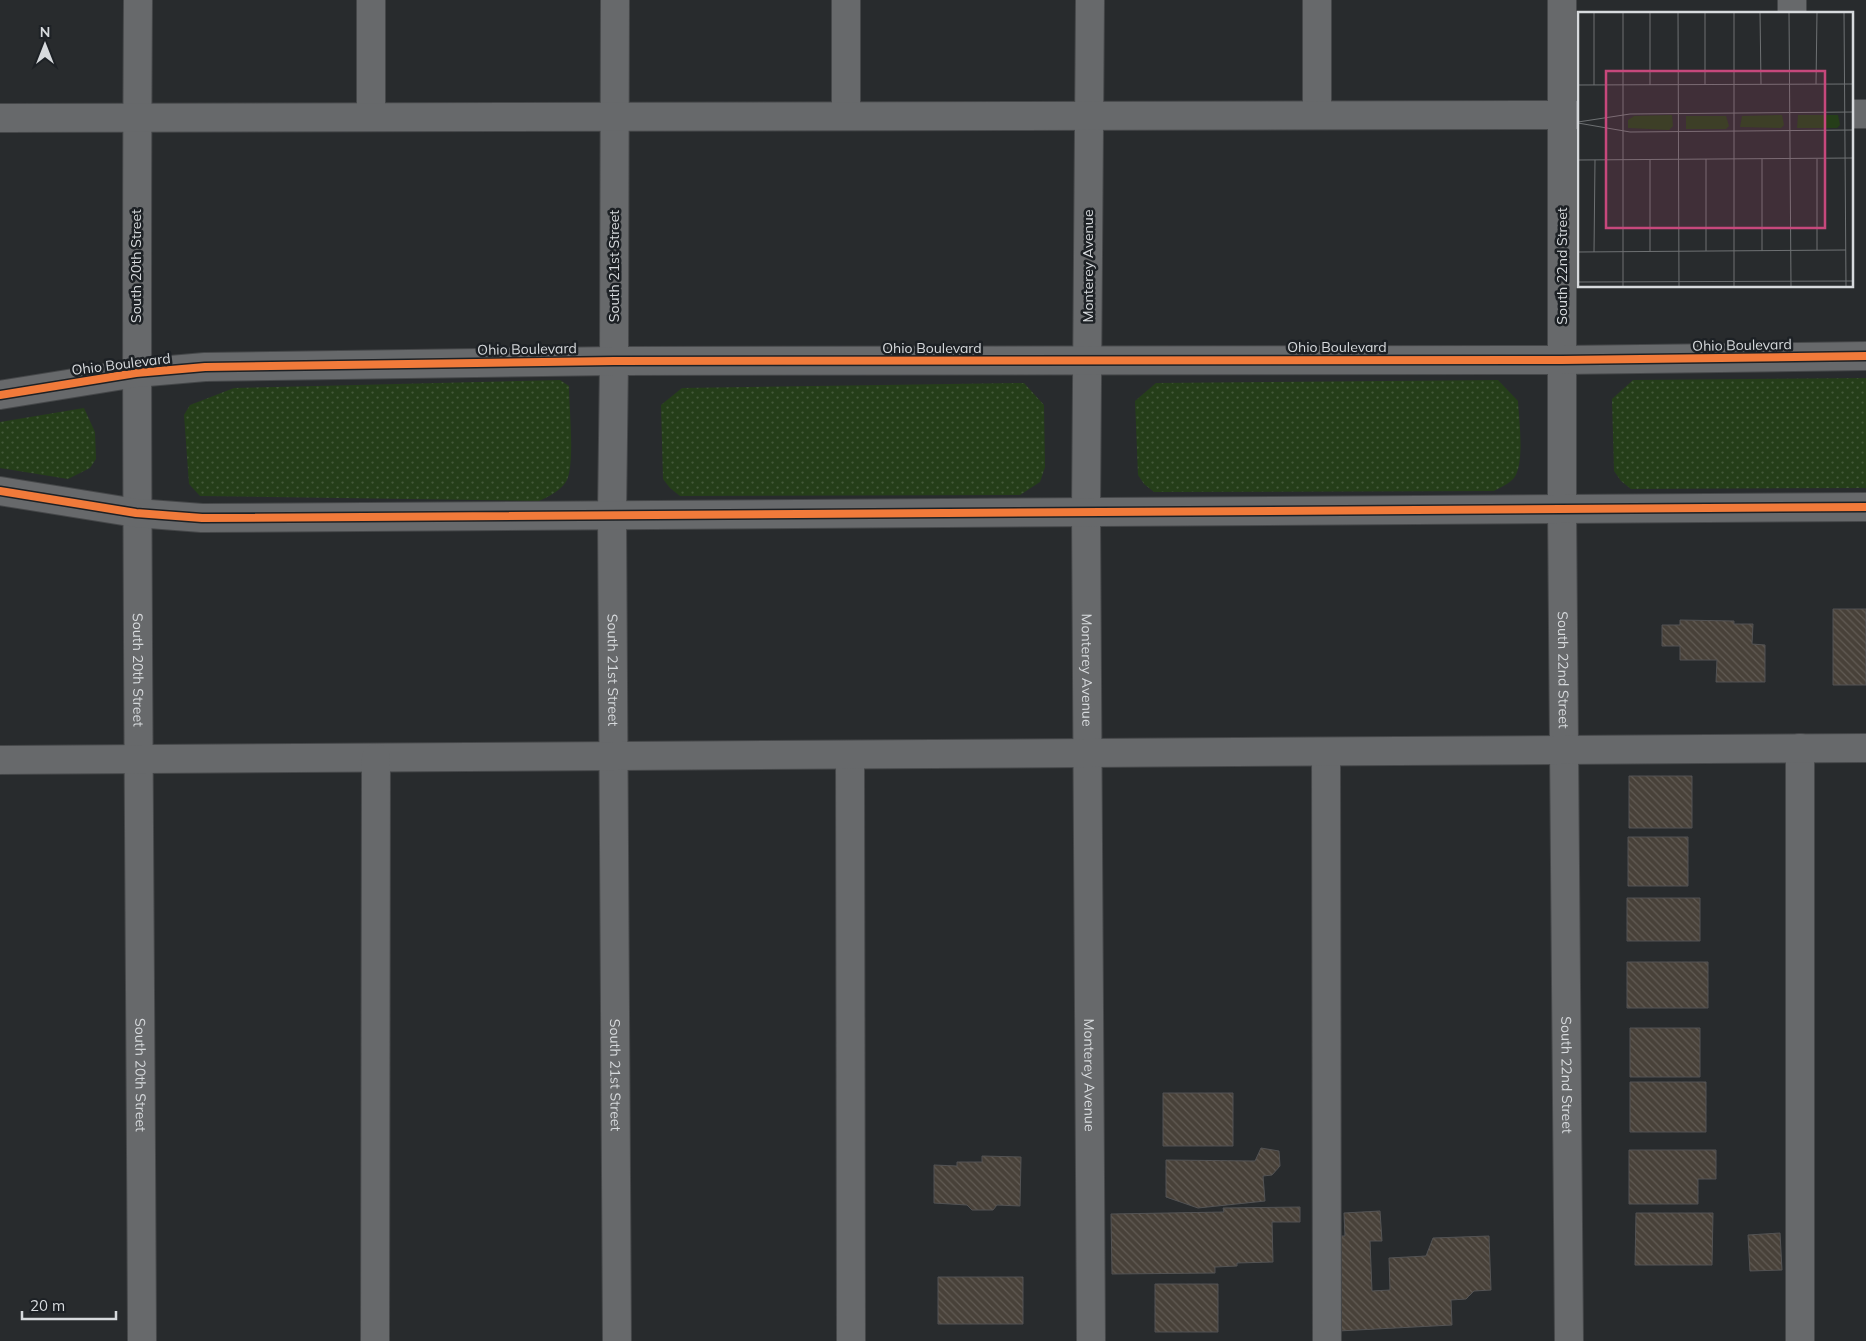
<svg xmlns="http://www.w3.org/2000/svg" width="1866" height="1341" font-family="Mulish,sans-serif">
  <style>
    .grass { fill: url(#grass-dots) }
    .building { fill: url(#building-back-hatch); stroke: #535354 }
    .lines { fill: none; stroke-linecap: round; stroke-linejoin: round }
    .minor-casing { stroke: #454749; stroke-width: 30 }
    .minor { stroke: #67696b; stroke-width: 28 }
    .cycleway-casing { stroke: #1d2125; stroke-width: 11 }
    .cycleway { stroke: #f17a3a; stroke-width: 8 }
    .labels { text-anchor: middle; stroke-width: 5; stroke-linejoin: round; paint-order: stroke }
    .street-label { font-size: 14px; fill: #d7dadd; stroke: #1d2125 }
    .inset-road { fill: none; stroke: #6e7173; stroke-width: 1 }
    .view { fill: #c7487c; fill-opacity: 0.15; stroke: #c7487c; stroke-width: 2.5 }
    .inset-edge { fill: none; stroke: #d7dadd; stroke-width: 2.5 }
  </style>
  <defs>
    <pattern id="grass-dots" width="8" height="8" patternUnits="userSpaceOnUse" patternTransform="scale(1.25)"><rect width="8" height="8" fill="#253e19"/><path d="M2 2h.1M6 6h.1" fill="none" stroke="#44593a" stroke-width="1.8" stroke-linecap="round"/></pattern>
    <pattern id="building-back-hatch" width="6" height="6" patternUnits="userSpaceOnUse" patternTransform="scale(1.25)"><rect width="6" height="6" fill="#484139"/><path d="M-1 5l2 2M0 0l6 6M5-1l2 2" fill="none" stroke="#625c55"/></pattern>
  </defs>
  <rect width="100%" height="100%" fill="#282b2d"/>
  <path class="grass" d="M1866,378V488L1631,489L1621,481L1614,471L1612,399L1633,380Z
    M560,380L569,386C569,408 575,462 567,480C562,490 548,497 539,501L200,496L189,484L184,415L190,405L234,388Z
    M1498,380L1518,401C1519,420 1525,463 1514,478C1509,484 1501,487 1494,491L1154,492L1144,484L1138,475L1135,401L1156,383Z
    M1024,383L1044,405L1045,467L1040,482L1020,495L680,496L670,488L663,479L661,405L682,388Z
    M84,408L95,432L96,459L90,468L68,479L0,468V422Z"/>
  <path class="building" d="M1833,609H1866V685H1833Z
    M1680,620L1734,621V624H1753L1752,644L1765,645V682H1716L1717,660H1680V646H1662V625H1680Z
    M1629,776H1692V828H1629Z
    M1628,837H1688V886H1628Z
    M1627,898H1700V941H1627Z
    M1627,962H1708V1008H1627Z
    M1630,1028H1700V1077H1630Z
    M1630,1082H1706V1132H1630Z
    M1163,1093H1233V1146H1163Z
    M1261,1148L1279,1151L1280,1166L1272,1175L1263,1176L1265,1201L1198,1208L1166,1197V1160L1255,1161Z
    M1629,1150H1716V1179H1698V1204H1629Z
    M982,1156L1021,1157L1020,1206L997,1205L993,1210H972L967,1205L934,1203V1165L957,1166V1162H982Z
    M1300,1207V1222H1272L1273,1262L1237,1263V1266L1215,1267V1273L1112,1274L1111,1214L1224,1212L1223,1208Z
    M1380,1211L1382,1241H1370L1372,1291L1390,1290L1389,1258L1426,1256L1433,1238L1489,1236L1491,1290L1474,1291L1466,1299L1451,1300L1452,1325L1338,1331L1333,1236H1345L1344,1213Z
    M1636,1213H1713L1712,1265H1635Z
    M1780,1233L1782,1270L1750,1271L1748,1235Z
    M938,1277H1023V1324H938Z
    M1155,1284H1218V1332H1155Z"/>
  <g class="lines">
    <defs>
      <g id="minor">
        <path id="s1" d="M138,0C135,447 140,894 142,1341"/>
        <path d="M371,0V117"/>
        <path id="s2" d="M615,0L614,361L612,515L617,1341"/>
        <path d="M846,0V116"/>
        <path id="s3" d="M1090,0L1086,512L1091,1341"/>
        <path d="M1317,0V115"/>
        <path id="s4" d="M1562,0V509L1569,1341"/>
        <path d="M1792,14V0"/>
        <path d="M1852,114H1866"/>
        <path d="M0,118L1580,115"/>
        <path d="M0,395L136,373L205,367L614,361L1562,360L1866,356"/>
        <path d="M0,491L136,513L202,518L1866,507"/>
        <path d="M1800,748V1341"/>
        <path d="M1326,752L1327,1341"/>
        <path d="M850,755L851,1341"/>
        <path d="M0,760L1866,748"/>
        <path d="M375,1341L376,758"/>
      </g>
    </defs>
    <use href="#minor" class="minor-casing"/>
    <use href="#minor" class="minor"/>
    <defs>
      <path id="cycleway" d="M0,395L136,373L205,367L614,361L1562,360L1866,356
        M0,491L136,513L202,518L1866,507"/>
    </defs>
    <use href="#cycleway" class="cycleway-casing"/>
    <use href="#cycleway" class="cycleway"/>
  </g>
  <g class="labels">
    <g class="street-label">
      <text transform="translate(136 266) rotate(-90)" y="5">South 20th Street</text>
      <text transform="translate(614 266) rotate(-90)" y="5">South 21st Street</text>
      <text transform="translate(1088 266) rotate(-90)" y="5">Monterey Avenue</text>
      <text transform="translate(1562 266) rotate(-90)" y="5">South 22nd Street</text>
      <text transform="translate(1742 345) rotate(-1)" y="5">Ohio Boulevard</text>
      <text x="1337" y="352">Ohio Boulevard</text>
      <text x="932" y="353">Ohio Boulevard</text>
      <text transform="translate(527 349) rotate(-1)" y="5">Ohio Boulevard</text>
      <text transform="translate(121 364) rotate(-7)" y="5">Ohio Boulevard</text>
      <text dy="5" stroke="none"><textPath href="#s1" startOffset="670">South 20th Street</textPath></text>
      <text dy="5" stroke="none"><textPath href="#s2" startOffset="670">South 21st Street</textPath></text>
      <text dy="5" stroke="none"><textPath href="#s3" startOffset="670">Monterey Avenue</textPath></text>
      <text dy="5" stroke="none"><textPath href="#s4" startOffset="670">South 22nd Street</textPath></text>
      <text dy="5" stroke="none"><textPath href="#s1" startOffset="1075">South 20th Street</textPath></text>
      <text dy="5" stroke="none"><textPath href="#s2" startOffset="1075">South 21st Street</textPath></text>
      <text dy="5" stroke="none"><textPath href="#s3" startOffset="1075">Monterey Avenue</textPath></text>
      <text dy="5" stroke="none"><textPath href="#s4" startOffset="1075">South 22nd Street</textPath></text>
    </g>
  </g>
  <g transform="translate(1578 12)">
    <rect width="275" height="275" fill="#282b2d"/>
    <path d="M94,103L95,114L91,118L50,116V108L56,104ZM204,103L206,113L203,116L162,115L164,104ZM220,103H260L262,113L259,116H219ZM108,104H148L151,114L148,117H108Z" fill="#253e19"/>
    <path class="inset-road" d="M16,0V73M45,0V275M72,0V73M100,0L101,275M127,0V73M156,0V275M182,0L183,72M211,0L213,275M266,0L268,275M238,72L239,0M0,73L275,72M0,110L52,102L275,100M0,111L52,120L275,118M128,147V239M184,147V239M239,147V238M0,148L275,146M0,240L268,238M16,240L17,148M72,240V148M0,270L275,269"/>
    <path class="view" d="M28,59H247V216H28Z"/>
    <rect width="275" height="275" class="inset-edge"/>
  </g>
  <g transform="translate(45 45)" stroke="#1d2125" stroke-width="4" paint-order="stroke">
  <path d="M0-4L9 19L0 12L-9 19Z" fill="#d7dadd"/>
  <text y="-8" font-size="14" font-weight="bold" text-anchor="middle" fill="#d7dadd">N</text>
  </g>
  <path d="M22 1311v8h94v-8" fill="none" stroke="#d7dadd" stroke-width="2.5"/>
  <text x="30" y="1311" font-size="15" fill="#d7dadd" stroke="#1d2125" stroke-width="4" paint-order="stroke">20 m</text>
</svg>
